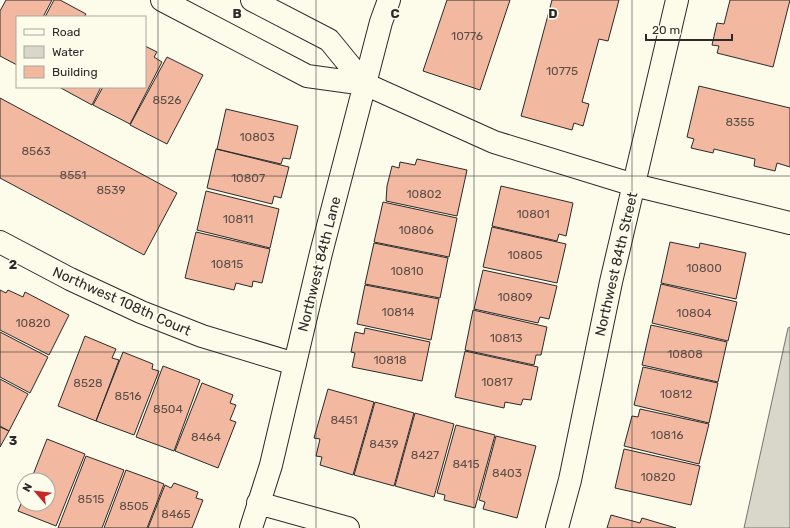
<svg xmlns="http://www.w3.org/2000/svg" width="790" height="528" font-family="Rubik,sans-serif">
  <style>
    .water { fill: #d8d7c9; stroke: #74746e }
    .building { fill: #f2b8a0; stroke: #2b2b2b }
    .lines { fill: none; stroke-linecap: round; stroke-linejoin: round }
    .minor-casing { stroke: #2b2b2b; stroke-width: 24 }
    .minor { stroke: #fdfbea; stroke-width: 22 }
    .grid { fill: none; stroke: #2b2b2b; stroke-width: 1; stroke-opacity: 0.55 }
    .labels { text-anchor: middle; stroke-width: 3; stroke-linejoin: round; paint-order: stroke }
    .number-label { font-size: 12px; fill: #5d4e48 }
    .street-label { font-size: 14px; fill: #2b2b2b; stroke: #fdfbea }
    .grid-label { font-size: 13px; text-anchor: middle; font-weight: bold; fill: #2b2b2b; stroke: #fdfbea; stroke-width: 3; stroke-linejoin: round; paint-order: stroke }
  </style>
  <rect width="100%" height="100%" fill="#fdfbea"/>
  <path class="water" d="M790,327V528H744L788,328Z"/>
  <path class="building" d="M6,0H52L43,17H17V65L0,56V11Z
    M54,0H60L86,14L84,17H45Z
    M447,0H510L480,90L423,71Z
    M552,0H619L608,41L599,39L582,102L589,104L583,126L574,123L572,130L521,116Z
    M730,0H790L773,67L717,53L719,46L712,45L717,23L724,24Z
    M145,46L157,52L154,57L162,62L130,124L93,105L103,87H145Z
    M167,57L203,75L167,144L130,125Z
    M699,86L790,108V167L777,163L775,171L754,166L755,159L714,149L713,153L691,148L694,139L687,137Z
    M59,87H101L92,105Z
    M0,98L177,193L144,255L0,178Z
    M226,109L298,126L290,159L283,158L281,164L217,149Z
    M216,149L289,167L281,198L274,196L272,204L207,188Z
    M417,159L467,170L457,216L386,201L387,186L392,166L399,168L400,162L415,165Z
    M501,186L573,203L566,236L559,234L557,241L492,226Z
    M206,191L279,209L270,248L197,230Z
    M383,202L457,218L449,257L374,242Z
    M492,227L566,244L557,283L483,267Z
    M196,232L270,249L262,283L253,281L252,287L236,283L234,290L185,278Z
    M670,242L699,248L700,243L746,253L736,299L661,283Z
    M374,243L448,258L440,298L365,284Z
    M483,270L557,286L549,319L540,317L538,323L474,309Z
    M661,284L737,302L728,341L652,323Z
    M365,285L439,299L431,340L357,324Z
    M0,290L6,293L8,290L23,297L25,292L69,315L49,355L0,330Z
    M473,310L547,327L541,355H536L534,365L465,350Z
    M651,325L727,342L718,382L642,365Z
    M365,328L430,342L422,381L352,367L355,353L351,352L355,332L364,334Z
    M0,332L48,357L30,393L0,377Z
    M85,336L116,349L112,358L119,360L96,421L58,406Z
    M465,351L538,367L531,400L523,399L521,405L505,402L504,408L455,397Z
    M123,352L153,364L152,369L159,371L134,435L96,421Z
    M163,366L200,380L174,451L136,437Z
    M643,367L718,383L709,423L634,405Z
    M0,379L28,394L9,431L0,426Z
    M202,383L233,395L230,403L236,405L230,420L236,422L218,468L175,451Z
    M328,389L374,402L353,475L320,465L322,457L316,456L320,439L314,438Z
    M375,402L414,413L394,486L354,475Z
    M640,409L709,424L699,464L624,446L632,416L638,417Z
    M415,413L454,424L434,497L395,486Z
    M456,425L495,435L475,508L444,500L445,495L437,493Z
    M0,427L9,431L0,447Z
    M496,436L536,446L517,518L483,509L485,502L479,500Z
    M47,439L85,454L56,526L18,511L24,497V504H48V480H31Z
    M624,449L700,466L691,505L615,488Z
    M86,456L124,470L102,528H58Z
    M126,470L164,484L147,528H104Z
    M174,483L198,492L196,498L203,500L192,528H148L165,485L171,488Z
    M611,515L640,523L642,518L676,528H607Z"/>
  <g class="lines">
    <defs>
      <path id="minor" d="M162,0L307,76L365,84L494,142L634,185L790,223
        M252,0L329,40L365,84
        M0,242L70,279L141,312L202,336L295,364
        M258,503L348,528
        M251,528L271,465L321,253L381,22L389,0
        M557,528L570,480L611,282L677,0"/>
    </defs>
    <use href="#minor" class="minor-casing"/>
    <use href="#minor" class="minor"/>
  </g>
  <path class="grid" d="M158,0V528M316,0V528M474,0V528M632,0V528M0,176H790M0,352H790"/>
  <g class="labels">
    <g class="number-label">
      <text x="467" y="40">10776</text>
      <text x="562" y="75">10775</text>
      <text x="167" y="104">8526</text>
      <text x="740" y="126">8355</text>
      <text x="257" y="141">10803</text>
      <text x="36" y="155">8563</text>
      <text x="73" y="179">8551</text>
      <text x="248" y="182">10807</text>
      <text x="111" y="194">8539</text>
      <text x="424" y="198">10802</text>
      <text x="533" y="218">10801</text>
      <text x="238" y="223">10811</text>
      <text x="416" y="234">10806</text>
      <text x="525" y="259">10805</text>
      <text x="227" y="268">10815</text>
      <text x="704" y="272">10800</text>
      <text x="407" y="275">10810</text>
      <text x="515" y="301">10809</text>
      <text x="398" y="316">10814</text>
      <text x="694" y="317">10804</text>
      <text x="33" y="327">10820</text>
      <text x="506" y="342">10813</text>
      <text x="685" y="358">10808</text>
      <text x="390" y="364">10818</text>
      <text x="497" y="386">10817</text>
      <text x="88" y="387">8528</text>
      <text x="676" y="398">10812</text>
      <text x="128" y="400">8516</text>
      <text x="168" y="413">8504</text>
      <text x="344" y="424">8451</text>
      <text x="667" y="439">10816</text>
      <text x="206" y="441">8464</text>
      <text x="384" y="448">8439</text>
      <text x="425" y="459">8427</text>
      <text x="466" y="468">8415</text>
      <text x="507" y="477">8403</text>
      <text x="658" y="481">10820</text>
      <text x="91" y="503">8515</text>
      <text x="134" y="510">8505</text>
      <text x="176" y="518">8465</text>
    </g>
    <g class="street-label">
      <text transform="translate(319 264) rotate(-76)" y="5">Northwest 84th Lane</text>
      <text transform="translate(616 264) rotate(-77)" y="5">Northwest 84th Street</text>
      <text transform="translate(122 301) rotate(24)" y="5">Northwest 108th Court</text>
    </g>
  </g>
  <g class="grid-label">
    <text x="237" y="18">B</text>
    <text x="395" y="18">C</text>
    <text x="553" y="18">D</text>
    <text x="13" y="269">2</text>
    <text x="13" y="445">3</text>
  </g>
  <rect x="16" y="16" width="130" height="72" fill="#fdfbea" stroke="#a9a89e"/>
  <rect x="24" y="29" width="20" height="6" fill="#fdfbea" stroke="#a9a89e"/>
  <text x="52" y="36" font-size="12" fill="#2b2b2b">Road</text>
  <rect x="24" y="46" width="20" height="12" fill="#d8d7c9" stroke="#a9a89e"/>
  <text x="52" y="56" font-size="12" fill="#2b2b2b">Water</text>
  <rect x="24" y="66" width="20" height="12" fill="#f2b8a0" stroke="#a9a89e"/>
  <text x="52" y="76" font-size="12" fill="#2b2b2b">Building</text>
  <g transform="translate(36 492) rotate(298)"><circle r="19" fill="#fdfbea" stroke="#a9a89e"/>
  <path d="M0-3L7 15L0 10L-7 15Z" fill="#c62828"/>
  <text y="-6" font-size="11" font-weight="bold" text-anchor="middle" fill="#2b2b2b">N</text>
  </g>
  <path d="M646 34v6h86v-6" fill="none" stroke="#2b2b2b" stroke-width="2"/>
  <text x="652" y="34" font-size="12" fill="#2b2b2b" stroke="#fdfbea" stroke-width="3" paint-order="stroke">20 m</text>
</svg>
